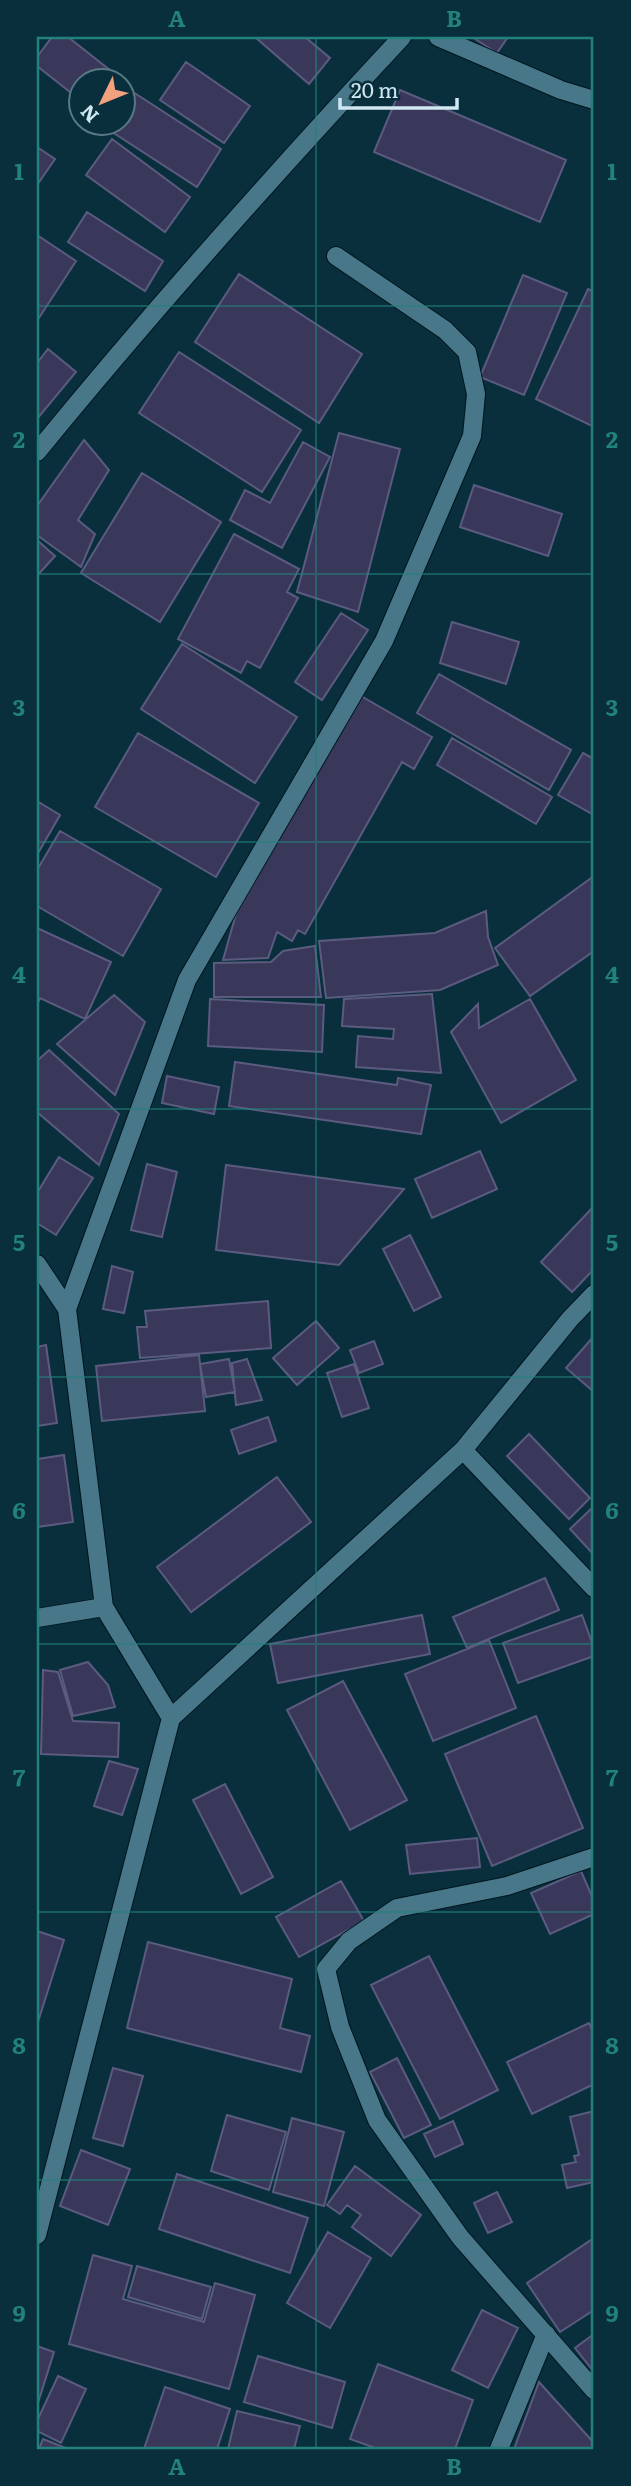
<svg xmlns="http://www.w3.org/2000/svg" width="631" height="2486" font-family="Literata,serif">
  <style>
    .building { fill: #39385b; stroke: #5b5b80; stroke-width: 2 }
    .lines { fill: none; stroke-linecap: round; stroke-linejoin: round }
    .minor-casing { stroke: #00161e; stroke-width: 20 }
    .minor { stroke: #477788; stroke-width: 18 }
    .grid { fill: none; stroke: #22817b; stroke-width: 2; stroke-opacity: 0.55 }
    .neatline { fill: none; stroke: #22817b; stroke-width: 2.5 }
    .grid-label { font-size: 23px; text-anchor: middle; font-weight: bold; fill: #22817b }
  </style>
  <rect width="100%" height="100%" fill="#082f3b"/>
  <path class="building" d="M52,37H68L130,86L122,96V80H80V100L37,66V57Z
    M255,37H305L330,58L309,84Z
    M472,37H508L497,53Z
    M186,62L250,106L224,143L160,100Z
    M400,90L566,160L540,222L374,152Z
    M133,92L221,149L197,187L109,130L114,122H122V109Z
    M112,139L190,197L165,232L86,175Z
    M37,147L55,159L37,185Z
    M87,212L163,261L145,291L68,242Z
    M37,235L76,261L37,321Z
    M239,274L362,354L319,423L195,342Z
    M523,275L567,293L524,395L480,377Z
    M588,289L594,292V427L536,399Z
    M48,349L76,372L37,419V363Z
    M179,352L301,430L262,492L139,413Z
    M339,433L400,449L358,612L297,592Z
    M84,440L109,470L78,520L95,534L81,567L37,535V506Z
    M303,442L330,457L282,548L230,520L245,490L270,503Z
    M142,473L221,522L160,622L81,573Z
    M474,485L562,514L548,556L460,527Z
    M234,534L299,569L287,592L298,598L260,668L247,661L241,673L178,639Z
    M37,540L55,556L37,576Z
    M341,613L368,630L322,700L295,682Z
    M452,622L519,642L506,684L440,663Z
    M182,644L297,717L255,783L141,709Z
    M439,674L571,750L549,790L417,713Z
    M361,696L432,737L414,769L402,762L305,934L298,930L292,941L277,932L268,958L223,960L236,914Z
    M138,733L259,803L216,877L95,807Z
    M452,738L552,797L536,824L437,765Z
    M583,753L594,759V815L558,795Z
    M37,801L60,815L37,855Z
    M60,831L161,889L123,956L37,906V870Z
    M594,876V951L530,996L495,948Z
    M486,911L488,937L498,965L440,990L326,998L319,941L435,933Z
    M37,928L111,962L85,1019L40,998L37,1005Z
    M315,946L321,997H214V963L271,962L283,951Z
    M432,994L441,1073L356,1067L358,1036L393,1039L394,1029L342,1026L344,999Z
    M114,995L145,1022L115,1095L57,1044Z
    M210,999L324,1005L322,1052L208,1046Z
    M530,999L576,1080L501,1123L451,1032L478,1004L479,1028Z
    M49,1050L119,1114L99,1165L37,1112V1061Z
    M235,1062L397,1085L398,1078L431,1085L421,1134L229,1106Z
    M167,1076L219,1087L214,1114L162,1103Z
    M480,1151L497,1189L432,1218L415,1179Z
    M59,1157L93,1178L56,1235L37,1223V1193Z
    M147,1164L177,1172L162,1237L131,1230Z
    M226,1165L404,1189L339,1265L216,1250Z
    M594,1206V1269L572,1292L541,1262Z
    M410,1235L441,1297L414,1311L383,1249Z
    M112,1266L133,1272L124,1313L103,1309Z
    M268,1301L271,1348L140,1358L137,1327H147L145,1311Z
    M316,1321L339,1348L297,1385L273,1358Z
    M594,1336V1392L566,1368Z
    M374,1341L383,1364L359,1373L350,1350Z
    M46,1345L57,1423L37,1426V1347Z
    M199,1355L205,1411L102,1421L96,1366Z
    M229,1359L235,1392L206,1397L200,1364Z
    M247,1359L262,1400L236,1405L232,1363Z
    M354,1364L369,1408L342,1417L327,1373Z
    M268,1417L276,1441L239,1454L231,1430Z
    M529,1434L590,1498L569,1519L507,1456Z
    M64,1455L73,1522L37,1527V1459Z
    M277,1477L311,1522L191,1612L157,1567Z
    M594,1506V1555L570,1529Z
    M545,1578L559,1610L467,1648L453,1617Z
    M422,1615L430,1654L278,1683L270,1644Z
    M582,1615L594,1648V1656L518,1683L503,1643Z
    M489,1640L516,1708L433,1741L405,1674Z
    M88,1662L108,1685L115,1707L73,1716L60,1670Z
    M43,1670L58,1672L73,1721L119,1723L118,1757L41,1754Z
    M343,1681L407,1800L350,1830L287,1710Z
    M536,1716L583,1828L492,1866L445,1754Z
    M109,1761L138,1769L122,1815L94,1806Z
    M225,1784L273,1877L241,1894L193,1800Z
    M477,1838L480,1867L410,1874L406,1845Z
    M581,1871L594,1901V1914L550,1934L531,1893Z
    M341,1881L364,1921L299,1957L276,1917Z
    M37,1931L64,1940L37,2025Z
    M148,1942L292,1979L280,2028L310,2036L301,2072L127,2028Z
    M429,1956L498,2090L440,2119L371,1985Z
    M589,2023L594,2034V2084L532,2114L507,2062Z
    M397,2058L431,2125L404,2138L370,2072Z
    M113,2068L143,2076L123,2146L93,2138Z
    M594,2111V2182L567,2188L562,2165L576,2162L574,2156L579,2155L570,2117Z
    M227,2115L286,2132L269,2190L211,2171Z
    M292,2118L344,2132L324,2206L273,2192Z
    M453,2121L463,2144L435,2157L424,2134Z
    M81,2150L130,2169L108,2225L60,2206Z
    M355,2166L421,2215L391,2256L352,2227L361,2215L347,2205L340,2214L327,2205Z
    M177,2174L308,2218L290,2273L159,2229Z
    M497,2192L512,2222L488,2233L474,2203Z
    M328,2232L371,2258L330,2328L287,2303Z
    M594,2238V2310L560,2332L527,2283Z
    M93,2255L132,2266L123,2299L204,2322L215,2283L255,2295L229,2389L69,2344Z
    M137,2266L211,2287L202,2319L128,2297Z
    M482,2310L518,2328L488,2388L452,2370Z
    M594,2334V2372L575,2348Z
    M37,2346L54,2352L37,2406Z
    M258,2356L345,2382L332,2428L244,2402Z
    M378,2364L473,2400L455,2449H378L350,2439Z
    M58,2376L86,2389L61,2443L37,2431V2421Z
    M539,2382L594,2443V2449H514Z
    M165,2387L230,2409L217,2449H144Z
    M237,2411L300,2426L294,2449H228Z
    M43,2439L68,2449H39Z"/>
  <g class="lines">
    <defs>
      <path id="minor" d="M438,37L561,90L594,100
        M37,452C154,309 276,172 402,37
        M37,1264L67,1309
        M463,1450L594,1588
        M37,1618L104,1607
        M171,1718L104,1607L67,1309L187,980L384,641L472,436L476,394L467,352L445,330L336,256
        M594,1857L507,1886L397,1908L349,1941L326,1969L340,2027L377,2120L460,2237L594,2390
        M37,2235L171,1718L463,1450L570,1319L594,1294
        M499,2449L546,2334"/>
    </defs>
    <use href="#minor" class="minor-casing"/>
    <use href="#minor" class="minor"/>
  </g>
  <path class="grid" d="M316,37V2449M37,306H594M37,574H594M37,842H594M37,1109H594M37,1377H594M37,1644H594M37,1912H594M37,2180H594"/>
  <rect width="631" height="2486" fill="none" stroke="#082f3b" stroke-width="77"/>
  <g transform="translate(102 102) rotate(227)"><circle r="33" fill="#082f3b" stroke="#587984" stroke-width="2"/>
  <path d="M0-5L12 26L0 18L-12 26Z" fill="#f2a17e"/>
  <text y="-10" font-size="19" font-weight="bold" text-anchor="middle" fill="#d0e8f2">N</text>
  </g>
  <path d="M340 98v10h117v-10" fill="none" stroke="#d0e8f2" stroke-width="3.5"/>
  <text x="351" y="98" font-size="21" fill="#d0e8f2" stroke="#082f3b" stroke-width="5" paint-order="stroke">20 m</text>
  <rect x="38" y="38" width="554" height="2410" class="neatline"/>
  <g class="grid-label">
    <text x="177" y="27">A</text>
    <text x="454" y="27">B</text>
    <text x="19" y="180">1</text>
    <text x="612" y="180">1</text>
    <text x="19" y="448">2</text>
    <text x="612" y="448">2</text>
    <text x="19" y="716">3</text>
    <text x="612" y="716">3</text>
    <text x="19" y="983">4</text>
    <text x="612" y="983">4</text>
    <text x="19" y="1251">5</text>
    <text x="612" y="1251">5</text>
    <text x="19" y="1519">6</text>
    <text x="612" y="1519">6</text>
    <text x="19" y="1786">7</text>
    <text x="612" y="1786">7</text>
    <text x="19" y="2054">8</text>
    <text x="612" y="2054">8</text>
    <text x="19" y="2322">9</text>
    <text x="612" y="2322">9</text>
    <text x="177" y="2475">A</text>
    <text x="454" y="2475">B</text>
  </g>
</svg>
